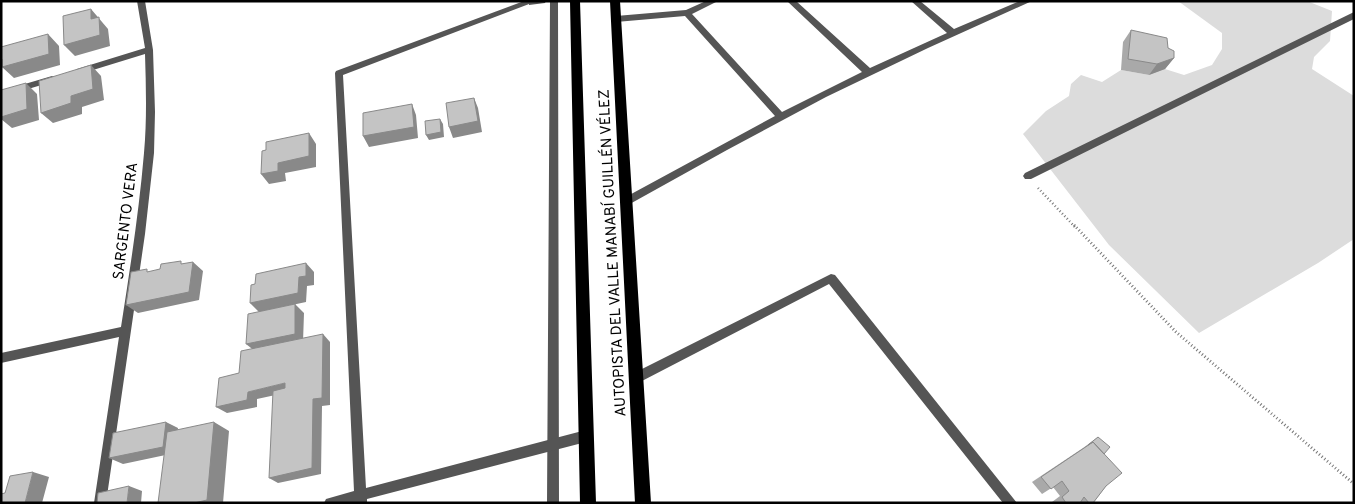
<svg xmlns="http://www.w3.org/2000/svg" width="1355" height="504" font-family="Overpass,sans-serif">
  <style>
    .green { fill: #dcdcdc }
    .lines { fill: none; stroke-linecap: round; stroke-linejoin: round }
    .path-far1 { stroke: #777; stroke-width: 2.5; stroke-dasharray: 1 2.5; stroke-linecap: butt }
    .path { stroke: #777; stroke-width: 3; stroke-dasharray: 1 2.5; stroke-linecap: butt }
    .service { fill: #555; fill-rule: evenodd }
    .minor { fill: #555; fill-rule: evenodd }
    .primary { fill: #000; fill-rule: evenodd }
    .wall { fill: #a9a9a9 }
    .shaded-wall { fill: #898989 }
    .building { fill: #c4c4c4; stroke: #898989 }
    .labels { text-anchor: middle; stroke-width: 5; stroke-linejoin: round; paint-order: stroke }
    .street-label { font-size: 15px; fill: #000; stroke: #fff }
  </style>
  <rect width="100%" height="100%" fill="#fff"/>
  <path class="green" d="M1178,1H1307L1332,11L1330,41L1314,57L1312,69L1354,96V239L1318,263L1199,333L1109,245L1023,134L1046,111L1069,96L1071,84L1081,75L1102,82L1121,70L1149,75L1165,69L1184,75L1212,65L1222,49V33Z"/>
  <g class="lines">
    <path class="path-far1" d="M1038,188L1075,227"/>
    <path class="path" d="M1074,225L1176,332L1354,484"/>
    <path class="service" d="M529,1H546L545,3L529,5Z
      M550,1H558L559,503H547Z"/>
    <path class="minor" d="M137,1H145L153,50L155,112L154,153L145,234L106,503H94L119,337L1,363V353L121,327C130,269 139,212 144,153C147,120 146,87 145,54L80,74L76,71L77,69L145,48Z
      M524,1H537L343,75L366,488L586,430L590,432L592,436L590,440L586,442L367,499V503H324L326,499L354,491L335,73L336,71Z
      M706,1H718L692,14L782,112L862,72L787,1H796L870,68L947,33L911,1H920L954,29L1020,1H1032L928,48L826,97L727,150L628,205H622L620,202L622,199L775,116L685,16L616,22L612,19L616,16L686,10Z
      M1354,12V19L1031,179H1025L1023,176L1025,173Z
      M52,76L55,77L56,79L55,81L1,97V91Z
      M831,274L835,275L1017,503H1003L829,284L640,382L636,383L632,382L630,378L632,374Z"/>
    <path class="primary" d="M570,1H580L596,503H580Z
      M610,1H620L651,503H635Z"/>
  </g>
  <path class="wall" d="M1131,30L1168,48L1174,58L1165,69L1149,75L1121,70L1123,42Z
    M1098,437L1104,454L1106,486L1093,503H1053L1052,502L1060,496L1053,487L1042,494L1032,482L1083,448Z"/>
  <path class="shaded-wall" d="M91,9L108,29L110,46L75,56L64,45L91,19Z
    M48,34L59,46L60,65L14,78L2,67L5,66L1,63V60Z
    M1174,58L1165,69L1149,75L1157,64Z
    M91,65L101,76L104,100L82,107V114L53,123L41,113L71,96Z
    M26,83L37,94L39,120L12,128L1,119V117Z
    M474,98L478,108L482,132L453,138L449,127Z
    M412,104L416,115L418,138L369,147L363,136Z
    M440,119L443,124L444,137L429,140L426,135Z
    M309,133L316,144V167L285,173L286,181L269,184L261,174L278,163Z
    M193,262L203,271L199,300L138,313L126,305Z
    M306,263L314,272V285L307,286L306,302L259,312L250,303L299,277Z
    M295,304L304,313L303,342L256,352L246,344Z
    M323,334L330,342V405L322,406L321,474L278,483L269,478L313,399Z
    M285,383L294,391L257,399V407L227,413L216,407L248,392Z
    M166,422L178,428L175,453L123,464L109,458Z
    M214,422L229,431L223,503H194Z
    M33,472L49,477L42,503H25Z
    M129,486L142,491L141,503H127Z"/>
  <path class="building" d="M91,9V19L99,17L100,35L64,45L63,16Z
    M1131,30L1167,38L1168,48L1174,51V58L1157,64L1128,59Z
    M48,34L49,54L2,67V59L1,60V47Z
    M91,65L93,89L71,96V103L41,113L39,81Z
    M26,83L27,109L1,117V90Z
    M474,98L478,121L449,127L446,103Z
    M412,104L414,127L363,136V113Z
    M440,119L441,132L426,135L425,121Z
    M309,133V156L278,163V171L261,174L262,151L266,150V142Z
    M181,261V264L193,262L189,292L126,305L131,272L147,269V272L160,269L161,264Z
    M306,263V276L299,277L298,293L250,303L251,285L255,284L256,274Z
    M295,304V334L246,344L248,314Z
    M323,334L322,398L313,399L312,468L269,478L273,391L285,388V383L248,392L247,400L216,407L219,378L239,373L241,351Z
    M166,422L163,447L109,458L113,433Z
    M214,422L207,500L194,503H158L167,432Z
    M1098,437L1110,447L1104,454L1093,442L1088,445Z
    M1093,442L1122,473L1106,486L1093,503H1089L1084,497L1080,503H1066L1062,497L1069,491L1062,481L1051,489L1041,477Z
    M33,472L25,503H1V494L5,493L10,476Z
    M129,486L127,503H97L98,493Z"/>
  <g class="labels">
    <g class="street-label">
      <text transform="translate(125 221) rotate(-83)" y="5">SARGENTO VERA</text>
      <text transform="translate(612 253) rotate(-93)" y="5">AUTOPISTA DEL VALLE MANABÍ GUILLÉN VÉLEZ</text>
    </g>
  </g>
  <rect width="1355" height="504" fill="none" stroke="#000000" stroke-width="5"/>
</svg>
